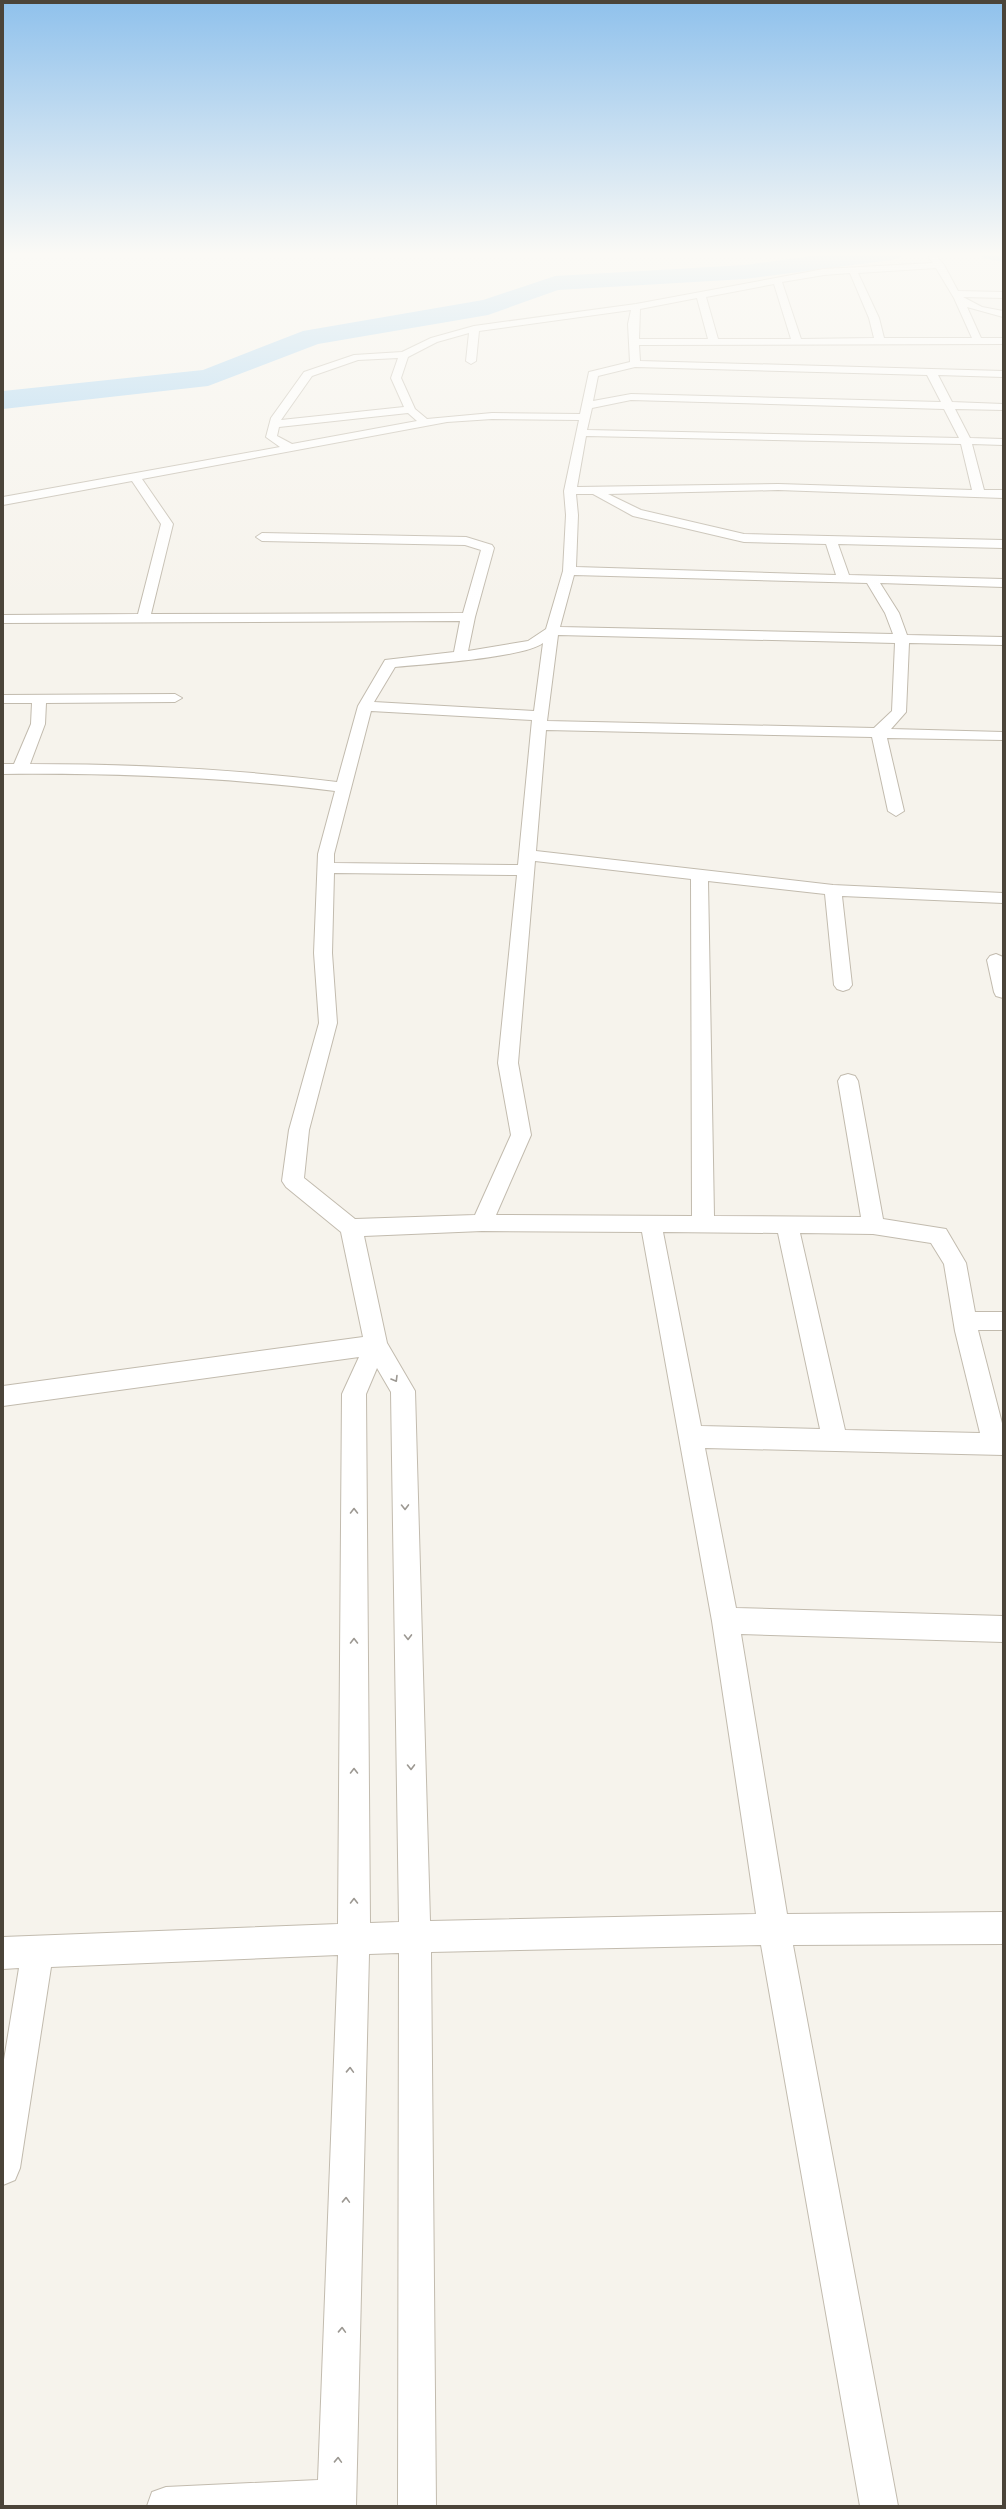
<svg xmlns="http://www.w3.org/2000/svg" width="1006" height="2509" font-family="Quicksand,sans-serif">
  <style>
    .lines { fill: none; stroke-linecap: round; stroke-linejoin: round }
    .river { fill: #a9d4f2; fill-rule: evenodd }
    .minor-casing { stroke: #c2bbae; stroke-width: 2 }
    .minor { fill: #fff; fill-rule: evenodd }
    .oneway { stroke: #9c9892 }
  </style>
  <rect width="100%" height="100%" fill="#f6f3ec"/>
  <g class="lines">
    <path class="river" d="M834,253H903L900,258L892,260L745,279L558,290L488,315L318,344L208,386L3,409V391L203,370L303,331L483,300L555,276L745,265Z
      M980,253H1003V262L983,258Z"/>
    <defs>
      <path id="minor" d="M926,253H934L944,265L958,291L1003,292V298L963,297L982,307L1003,311V317L967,307L981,338H1003V344L639,345L640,361L1003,371V377L938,375L952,402L1003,404V410L955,409L970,438L1003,439V445L972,444L984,490H1003V498L778,490L608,494L641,510L744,534L1003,540V548L838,544L849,575L1003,579V587L880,583L899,613L907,635L1003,637V645L909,643L906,712L891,729L1003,732V740L887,738L904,811L896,816L888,811L872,737L546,730L536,851L833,885L1003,893V903L842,896L852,985L849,989L843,991L837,989L834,985L825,894L708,881L714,1216L861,1217L838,1081L841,1076L848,1074L855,1076L858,1081L883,1219L946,1229L966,1263L975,1312H1003V1330H978L1003,1427V1455L705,1448L736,1608L1003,1616V1642L741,1634L787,1914L1003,1912V1944L793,1945L898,2506H860L761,1945L431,1952L436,2506H398L399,1953L369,1954L356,2506H147L152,2492L166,2487L318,2480L338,1955L51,1967L20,2168L15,2180L3,2185V2066L19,1968L3,1969V1937L338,1924L342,1394L359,1357L3,1406V1386L363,1337L341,1232L286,1187L282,1181L289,1130L319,1023L314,953L318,854L335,791C224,777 114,773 3,774V764H14L31,724L32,703H3V695L175,694L182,698L175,702L46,703L45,724L30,764C132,764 235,769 337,782L358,706L385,660L454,652L460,621L3,623V615L138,614L161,524L132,481L3,505V497L280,447L266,437L271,418L304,372L354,355L402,352L431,338L474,326L636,304L824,269L933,263ZM936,268L954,298L972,338H884L879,318L858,273ZM850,273L869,318L874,338L801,339L782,282L824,275ZM774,284L791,339H718L706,297ZM697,298L708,339H639L640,309ZM631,310L628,324L630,362L589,372L580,414L492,413L427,419L415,409L401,378L408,357L437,342L469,333L466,361L471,364L476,361L479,331ZM398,358L391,378L404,407L281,420L312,376L358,360ZM635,367L927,375L941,402L631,394L593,401L598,376ZM631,400L944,409L959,438L587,430L592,408ZM408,413L417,421L292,444L277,436L279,427ZM492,419L579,420L564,491L566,515L563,571L546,629L528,641L468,651L475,617L494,548L492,545L466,537L262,533L256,537L262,541L465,545L481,550L463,613L151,614L173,524L142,479L447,422ZM586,436L961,444L972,490L778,484L577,487ZM576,494H593L633,516L744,542L826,544L836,575L576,567L578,515ZM574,575L867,583L885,613L893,634L560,627ZM558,635L895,643L892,711L874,728L547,721ZM543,643L534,711L374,702L395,667C425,664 523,658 543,643ZM371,711L532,720L518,865L334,863V854ZM535,861L691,879L692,1216L496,1215L531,1135L518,1063ZM334,873L517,875L498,1063L511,1135L475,1215L355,1219L304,1178L309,1130L337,1023L332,953ZM482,1231L642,1232L712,1621L756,1914L430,1921L415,1391L387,1343L364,1236ZM663,1232L778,1233L820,1429L701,1426ZM800,1233L873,1234L931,1243L944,1264L955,1331L980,1433L845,1430ZM377,1368L391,1392L399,1922L370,1923L366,1394Z
        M996,954L1003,957V998L996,996L994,992L987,960L990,956Z"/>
    </defs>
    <use href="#minor" class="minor-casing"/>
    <use href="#minor" class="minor"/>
  </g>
  <defs><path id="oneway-chevron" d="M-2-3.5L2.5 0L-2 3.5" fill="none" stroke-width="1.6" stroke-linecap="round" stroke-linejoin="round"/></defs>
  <g class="oneway">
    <use href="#oneway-chevron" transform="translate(395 1379) rotate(59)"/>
    <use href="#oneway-chevron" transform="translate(405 1507) rotate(89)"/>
    <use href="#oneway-chevron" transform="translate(354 1511) rotate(-90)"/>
    <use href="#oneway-chevron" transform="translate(408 1637) rotate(89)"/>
    <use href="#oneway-chevron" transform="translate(354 1641) rotate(-90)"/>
    <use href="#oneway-chevron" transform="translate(411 1767) rotate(89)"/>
    <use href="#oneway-chevron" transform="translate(354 1771) rotate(-90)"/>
    <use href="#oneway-chevron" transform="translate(354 1901) rotate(-90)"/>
    <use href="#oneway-chevron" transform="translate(350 2070) rotate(-88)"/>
    <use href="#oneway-chevron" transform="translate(346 2200) rotate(-88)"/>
    <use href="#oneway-chevron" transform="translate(342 2330) rotate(-88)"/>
    <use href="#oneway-chevron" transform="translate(338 2460) rotate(-88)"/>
  </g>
  <linearGradient id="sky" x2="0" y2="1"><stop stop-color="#8fc1ec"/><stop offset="0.42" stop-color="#fbfaf6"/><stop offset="1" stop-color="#fbfaf6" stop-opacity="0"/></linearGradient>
  <rect width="1006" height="605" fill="url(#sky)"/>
  <rect width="1006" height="2509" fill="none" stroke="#4b4439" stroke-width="8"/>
</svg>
